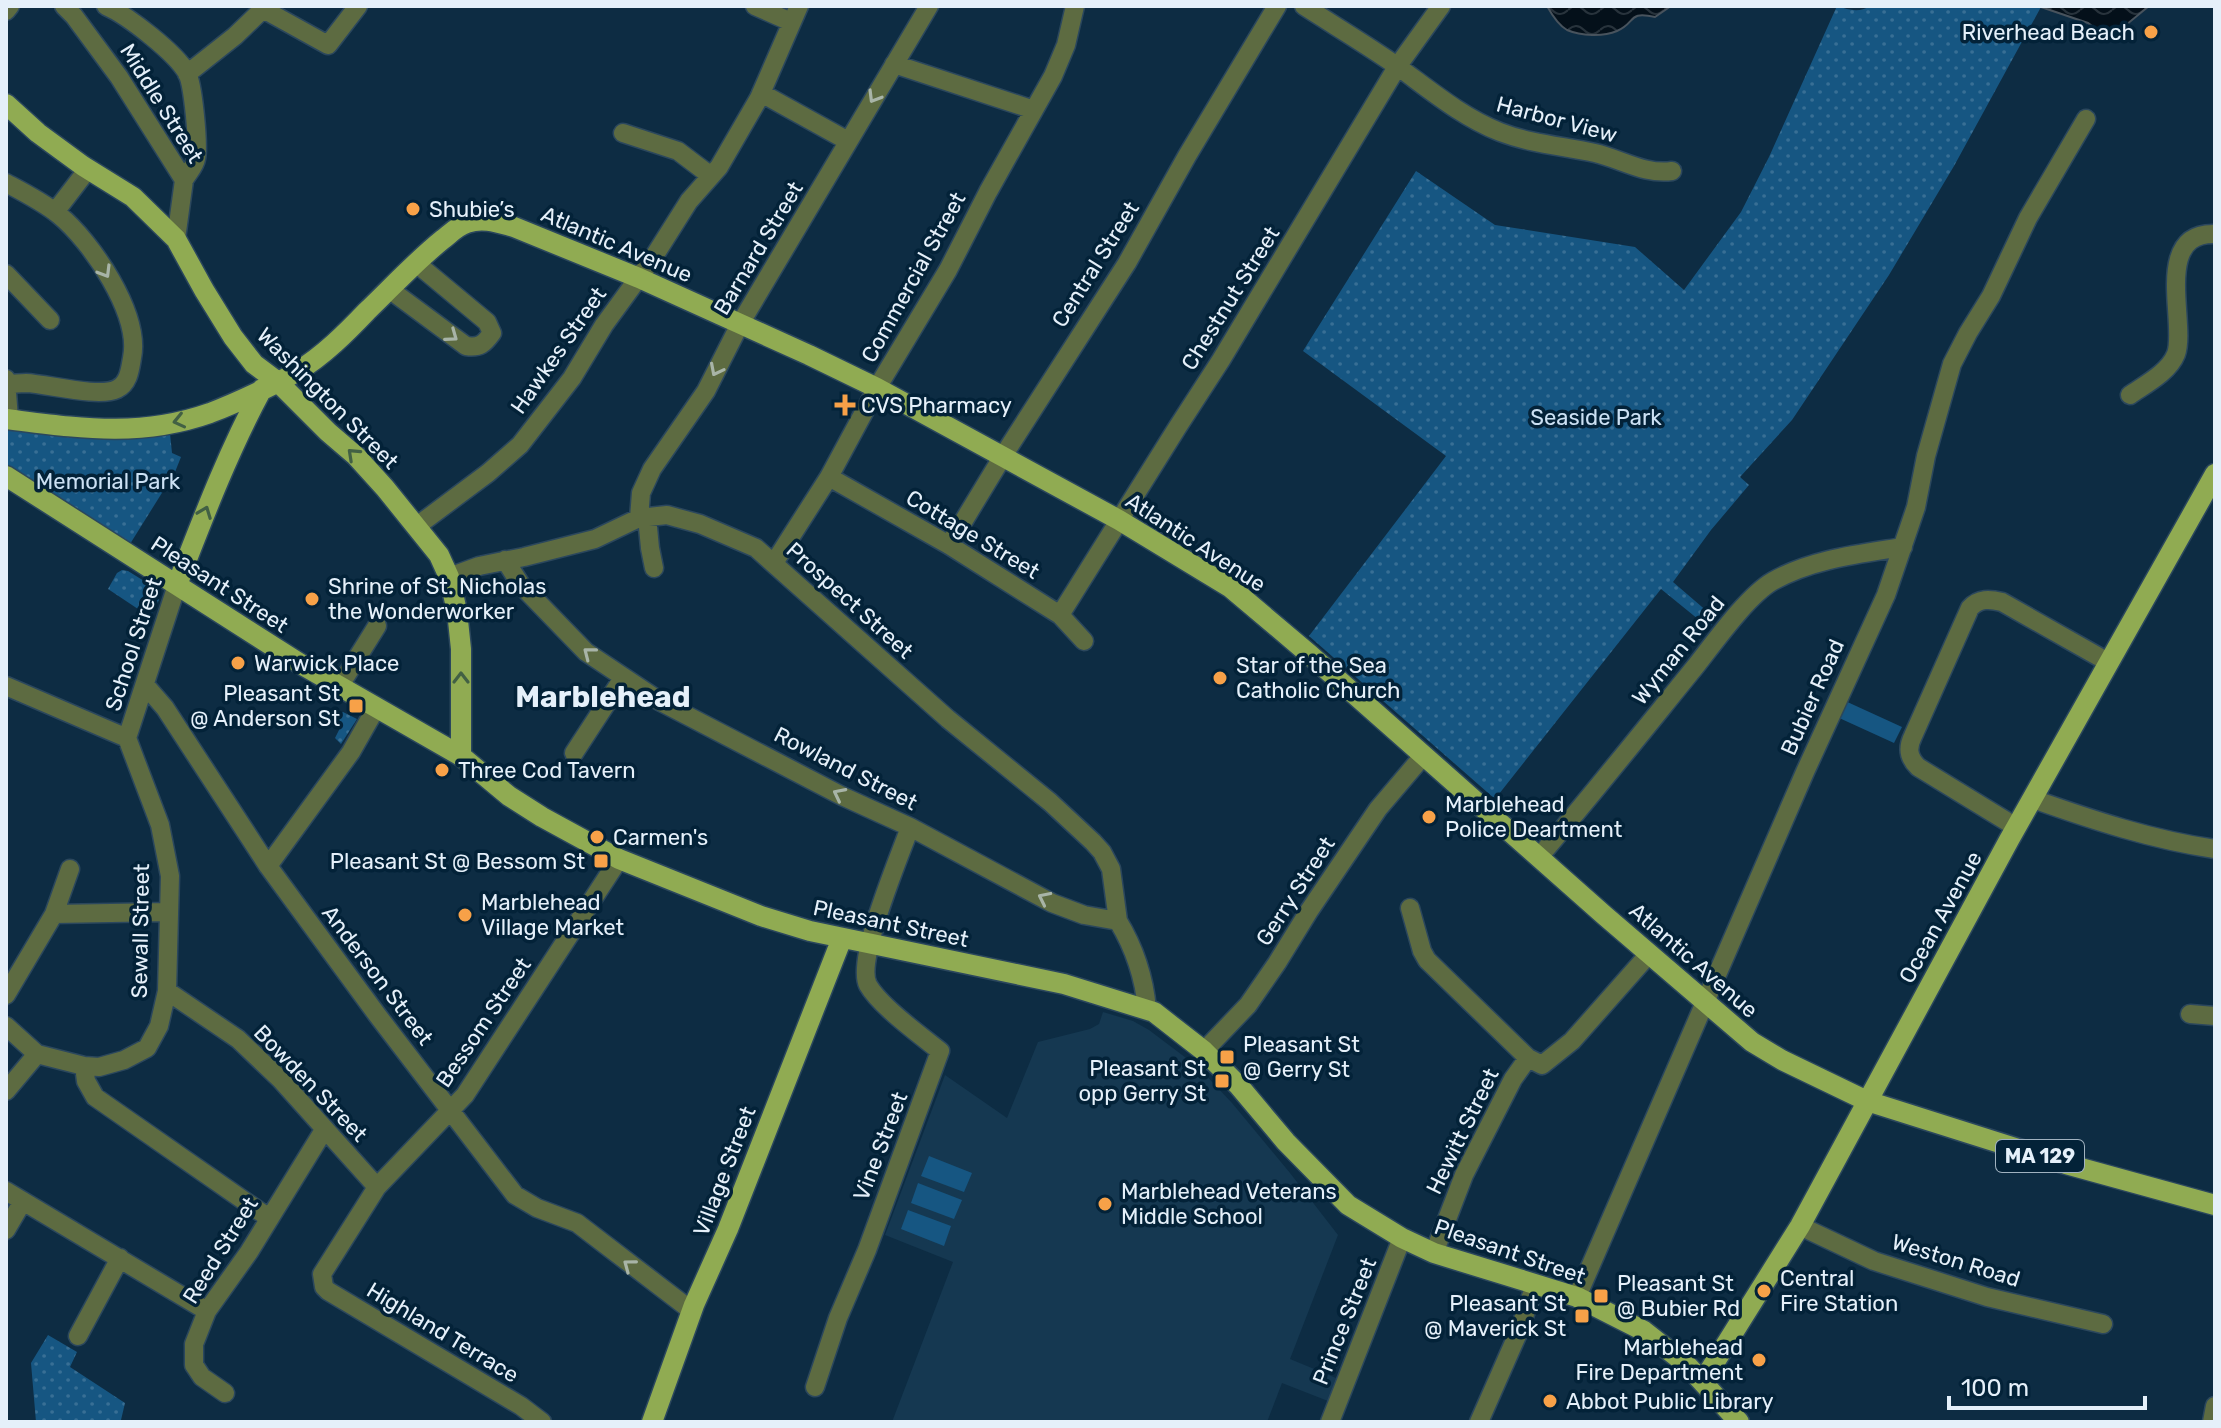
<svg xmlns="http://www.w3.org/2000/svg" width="2221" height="1428" font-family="Rubik,sans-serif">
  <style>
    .built { fill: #153851 }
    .grass { fill: #165682 }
    .park { fill: url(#park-dots) }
    .water { fill: url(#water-waves); stroke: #48535d; stroke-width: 2 }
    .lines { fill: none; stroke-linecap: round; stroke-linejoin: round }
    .minor-casing { stroke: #2b475d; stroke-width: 21 }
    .major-casing { stroke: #2b475d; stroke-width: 23 }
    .minor { stroke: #5d6b41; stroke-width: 18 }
    .major { stroke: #90ab52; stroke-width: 20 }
    .oneway { stroke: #a8b4a7 }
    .oneway2 { stroke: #426044 }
    .poi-dot { fill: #f7a148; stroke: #032238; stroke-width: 3 }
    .labels { text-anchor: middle; stroke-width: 7; stroke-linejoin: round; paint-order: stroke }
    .shield { fill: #032238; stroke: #a1b2c0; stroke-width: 2 }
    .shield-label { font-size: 20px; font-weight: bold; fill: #e5f0fa }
    .poi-label { font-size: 22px; fill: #e5f0fa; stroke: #032238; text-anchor: start }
    .street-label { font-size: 22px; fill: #e5f0fa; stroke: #032238 }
    .park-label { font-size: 22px; fill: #cce1f4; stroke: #032238 }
    .district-label { font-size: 30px; font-weight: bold; fill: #e5f0fa; stroke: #032238 }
  </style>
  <defs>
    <pattern id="park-dots" width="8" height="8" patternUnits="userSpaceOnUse" patternTransform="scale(2)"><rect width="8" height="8" fill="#165682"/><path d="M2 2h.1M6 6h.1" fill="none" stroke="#386f95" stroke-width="1.8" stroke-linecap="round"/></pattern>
    <pattern id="water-waves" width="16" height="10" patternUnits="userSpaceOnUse" patternTransform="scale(2)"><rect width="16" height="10" fill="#04101a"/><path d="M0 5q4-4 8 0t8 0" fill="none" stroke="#28333c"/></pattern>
  </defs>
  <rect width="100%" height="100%" fill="#0d2c43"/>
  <path class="built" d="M1103,1012L1133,1021L1149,1030L1198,1067L1232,1103L1290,1173L1338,1235L1290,1359L1336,1378L1328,1401L1282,1383L1267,1422H892L953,1262L885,1235L945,1075L1007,1118L1038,1042L1090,1029L1099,1024Z"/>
  <path class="grass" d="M1843,700L1902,727L1894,743L1837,717Z
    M929,1156L972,1173L964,1192L921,1176Z
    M918,1183L962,1200L954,1219L911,1203Z
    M908,1210L951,1226L944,1246L901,1229Z"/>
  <path class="park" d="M1837,6C1849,10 1859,13 1870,6L2041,7L1954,166L1889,275L1792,420L1740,477L1749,485L1711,530L1673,582L1716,619L1709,628L1661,589L1495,799L1309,636L1446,456L1303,351L1416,171L1495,225L1635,247L1684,290L1741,212L1769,157Z
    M6,419L169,424L172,453L181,457L175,472L125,552L6,476Z
    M122,570L128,571L157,589L159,600L150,617L108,589L117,573Z
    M343,712L357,719L341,744L335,738L340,728L328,721V719Z
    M48,1335L77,1352L70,1367L125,1403L121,1420L123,1422H36L31,1363Z"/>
  <path class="water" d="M1547,6H1671L1655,17C1627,11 1637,22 1617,31C1603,37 1581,36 1567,30C1558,25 1552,15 1547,6Z
    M2038,6H2149L2126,25L2117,29H2096L2088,23Z"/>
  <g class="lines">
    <defs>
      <path id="minor" d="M64,6L74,16L119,77L184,180L176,239
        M106,6C127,15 176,53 187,73C193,84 199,145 196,159C195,166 188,173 184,180
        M755,6L791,22
        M1304,6C1335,26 1367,45 1397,66C1430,90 1462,117 1500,132C1531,144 1563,146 1595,153C1621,159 1645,175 1672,171
        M263,9L328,45L358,6
        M6,11L10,6
        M894,64L1034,110
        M187,74L235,36L263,9L260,6
        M761,93L848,141
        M623,133L678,151L711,176
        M6,183C23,192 43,202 59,215C91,241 141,314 132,358C130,369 129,383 117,389C99,398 48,384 26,383C20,383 13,384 7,384
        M55,212L88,169
        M6,274L50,320
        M389,289L466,346C480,348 484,344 492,333L487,322L416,263
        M6,379L9,419
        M2130,395C2146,384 2169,372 2176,354C2187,324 2152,232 2215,234
        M829,477L949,545L1060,615L1084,641
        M647,517L650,548L654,568
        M639,518L641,493L652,469L706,391L740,324L929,6
        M417,526L488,473L520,445L572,378L604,325L653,258L689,201L719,167L759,98L799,6
        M949,545L1003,456L1127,263L1187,156L1277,6
        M505,560L521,585L586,652L661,702L842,796L910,827L1052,903L1084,915L1118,921C1135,949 1144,976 1147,1009
        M774,563L829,477L877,388L948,270L988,192L1053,76L1066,45L1075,6
        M449,577L479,566L524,557L595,539L639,518L667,515L700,524L756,548L948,719L1050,802L1093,842L1102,852L1111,869L1118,921
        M1060,615L1177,428L1221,360L1397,67L1441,6
        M145,685L165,708L268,866L378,1016L515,1195L537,1208L577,1223L692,1311
        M6,686L127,738L160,825L170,876L167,991L159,1026L147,1048L124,1060L99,1067L84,1066L37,1054L6,1026
        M339,687L377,626
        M127,738L177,585
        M574,753L623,678
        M2033,799C2092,820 2153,840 2215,849
        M2016,827L1918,767C1908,757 1907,748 1913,736L1970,608C1979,598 1990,599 2002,602L2108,662
        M1539,857C1592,795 1643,731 1695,667C1714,643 1747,596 1773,581C1812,559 1859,554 1903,547
        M268,866L351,752L376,708
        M1410,908L1422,951L1427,960L1528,1058L1542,1065L1572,1041L1649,954
        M54,914L70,869
        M167,991L238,1039L281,1080L377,1187
        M6,995L54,914L167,912
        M2190,1014L2215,1016
        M1204,1051L1248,1005L1277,963L1309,911L1378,809L1423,756
        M84,1066L86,1081L95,1097L269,1218
        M6,1091L37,1054
        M6,1191L207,1311
        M1800,1226L1874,1261L1987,1297L2103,1324
        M6,1230L23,1201
        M1434,1253L1464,1175L1513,1079L1528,1058
        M1577,1297L1805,772L1886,595L1916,507L1926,456L1952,364L1968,333L1991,296L2028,218L2086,119
        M78,1336L120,1258
        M815,1387L838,1318L867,1250L940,1051C920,1035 880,1006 868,985C855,960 900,856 910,827
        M225,1393L202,1377L194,1365V1344L207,1311L249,1252L324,1130
        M542,1422L521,1406L328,1291L324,1287L322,1274L377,1187L465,1095L619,859
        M1330,1422L1402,1238
        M1479,1422L1519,1331L1535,1285
        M2212,1422L2215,1406"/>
      <path id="major" d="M6,104L38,133L83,166L133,197L176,239L204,290L233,337L254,364L278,382L328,432L356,456L385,488L439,555L449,577L457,611L461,649V756
        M6,419C79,428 139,438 210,413C236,403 275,385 298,371C324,355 346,333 367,311C392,287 415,262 442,240C450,234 457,226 467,223C483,217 499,223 514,227L639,278L809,355L877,388L1119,520L1231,588L1309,654L1604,915L1752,1042L1782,1060L1867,1101L2066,1164L2215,1205
        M6,476L299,663L461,756L509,796L542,817L619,859L761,916L810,931L1064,984L1154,1012L1204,1051L1239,1086L1286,1142L1348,1205L1402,1238L1434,1253L1577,1297L1644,1331L1686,1364L1739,1422
        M177,585C203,518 228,452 262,389
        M1703,1381L1800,1226L2009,840L2215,474
        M652,1422L694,1305L728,1229L842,938"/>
    </defs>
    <use href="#minor" class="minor-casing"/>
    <use href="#major" class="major-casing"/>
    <use href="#minor" class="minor"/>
    <use href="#major" class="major"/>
  </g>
  <defs><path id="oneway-chevron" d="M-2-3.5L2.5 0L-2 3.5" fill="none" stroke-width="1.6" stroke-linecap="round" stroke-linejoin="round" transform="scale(2)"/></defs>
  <g class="oneway">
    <use href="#oneway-chevron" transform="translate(874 97) rotate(121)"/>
    <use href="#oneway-chevron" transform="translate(105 272) rotate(59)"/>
    <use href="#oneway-chevron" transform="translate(452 336) rotate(36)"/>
    <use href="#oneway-chevron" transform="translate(716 370) rotate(117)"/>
    <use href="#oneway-chevron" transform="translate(589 653) rotate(-142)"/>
    <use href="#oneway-chevron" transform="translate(839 794) rotate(-153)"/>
    <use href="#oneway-chevron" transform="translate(1044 898) rotate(-154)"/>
    <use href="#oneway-chevron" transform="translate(629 1265) rotate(-143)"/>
  </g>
  <g class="oneway2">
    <use href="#oneway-chevron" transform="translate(179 421) rotate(167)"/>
    <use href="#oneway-chevron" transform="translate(353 454) rotate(-137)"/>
    <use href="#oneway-chevron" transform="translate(205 512) rotate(-69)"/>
    <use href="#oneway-chevron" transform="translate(461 678) rotate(-90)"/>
  </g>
  <g class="poi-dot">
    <circle cx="2151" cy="32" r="8"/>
    <circle cx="413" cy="209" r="8"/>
    <path d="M841 393h8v8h8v8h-8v8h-8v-8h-8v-8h8z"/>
    <circle cx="312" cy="599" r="8"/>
    <circle cx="238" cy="663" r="8"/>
    <circle cx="1220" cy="678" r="8"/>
    <rect x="348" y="698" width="16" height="16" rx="4"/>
    <circle cx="442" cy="770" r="8"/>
    <circle cx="1429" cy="817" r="8"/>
    <circle cx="597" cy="837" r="8"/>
    <rect x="593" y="853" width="16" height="16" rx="4"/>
    <circle cx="465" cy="915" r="8"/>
    <rect x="1219" y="1049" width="16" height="16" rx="4"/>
    <rect x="1214" y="1073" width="16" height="16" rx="4"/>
    <circle cx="1105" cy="1204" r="8"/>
    <circle cx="1764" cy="1291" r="8"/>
    <rect x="1593" y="1288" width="16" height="16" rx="4"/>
    <rect x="1574" y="1308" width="16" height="16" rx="4"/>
    <circle cx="1759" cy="1360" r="8"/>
    <circle cx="1550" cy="1401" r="8"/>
  </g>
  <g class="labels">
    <rect class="shield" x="1996" y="1140" width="88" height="32" rx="6"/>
    <g class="shield-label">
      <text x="2040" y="1163">MA 129</text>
    </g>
    <g class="poi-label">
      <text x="2135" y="40" text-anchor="end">Riverhead Beach</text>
      <text x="429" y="217">Shubie’s</text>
      <text x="861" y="413">CVS Pharmacy</text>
      <text x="328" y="594">Shrine of St. Nicholas<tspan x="328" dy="25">the Wonderworker</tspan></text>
      <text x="254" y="671">Warwick Place</text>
      <text x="1236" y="673">Star of the Sea<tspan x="1236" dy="25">Catholic Church</tspan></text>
      <text x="340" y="701" text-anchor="end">Pleasant St<tspan x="340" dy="25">@ Anderson St</tspan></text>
      <text x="458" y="778">Three Cod Tavern</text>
      <text x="1445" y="812">Marblehead<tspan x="1445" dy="25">Police Deartment</tspan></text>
      <text x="613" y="845">Carmen's</text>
      <text x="585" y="869" text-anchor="end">Pleasant St @ Bessom St</text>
      <text x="481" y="910">Marblehead<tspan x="481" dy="25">Village Market</tspan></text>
      <text x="1243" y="1052">Pleasant St<tspan x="1243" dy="25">@ Gerry St</tspan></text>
      <text x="1206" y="1076" text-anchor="end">Pleasant St<tspan x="1206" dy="25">opp Gerry St</tspan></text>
      <text x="1121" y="1199">Marblehead Veterans<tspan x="1121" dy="25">Middle School</tspan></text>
      <text x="1780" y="1286">Central<tspan x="1780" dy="25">Fire Station</tspan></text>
      <text x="1617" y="1291">Pleasant St<tspan x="1617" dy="25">@ Bubier Rd</tspan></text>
      <text x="1566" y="1311" text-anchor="end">Pleasant St<tspan x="1566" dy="25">@ Maverick St</tspan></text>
      <text x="1743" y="1355" text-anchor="end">Marblehead<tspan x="1743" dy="25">Fire Department</tspan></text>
      <text x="1566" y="1409">Abbot Public Library</text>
    </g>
    <g class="street-label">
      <text transform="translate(162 103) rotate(58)" y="8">Middle Street</text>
      <text transform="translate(1557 119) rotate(15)" y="8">Harbor View</text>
      <text transform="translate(617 244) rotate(23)" y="8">Atlantic Avenue</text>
      <text transform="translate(758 248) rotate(-59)" y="8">Barnard Street</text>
      <text transform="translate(1095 264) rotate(-58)" y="8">Central Street</text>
      <text transform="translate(913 277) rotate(-61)" y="8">Commercial Street</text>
      <text transform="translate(1230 298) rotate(-58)" y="8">Chestnut Street</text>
      <text transform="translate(558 350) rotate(-55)" y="8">Hawkes Street</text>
      <text transform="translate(328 398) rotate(45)" y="8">Washington Street</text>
      <text transform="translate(973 534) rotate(31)" y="8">Cottage Street</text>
      <text transform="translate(1196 542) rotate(33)" y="8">Atlantic Avenue</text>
      <text transform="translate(220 584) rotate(33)" y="8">Pleasant Street</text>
      <text transform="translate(850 600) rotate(42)" y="8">Prospect Street</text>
      <text transform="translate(133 644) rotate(-72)" y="8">School Street</text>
      <text transform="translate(1678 650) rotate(-51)" y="8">Wyman Road</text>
      <text transform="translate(1812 697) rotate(-66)" y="8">Bubier Road</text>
      <text transform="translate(846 768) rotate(27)" y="8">Rowland Street</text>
      <text transform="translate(1295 891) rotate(-57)" y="8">Gerry Street</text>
      <text transform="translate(1940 917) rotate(-61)" y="8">Ocean Avenue</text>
      <text transform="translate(891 923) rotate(12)" y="8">Pleasant Street</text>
      <text transform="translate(140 931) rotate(-89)" y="8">Sewall Street</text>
      <text transform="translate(1694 960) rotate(41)" y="8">Atlantic Avenue</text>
      <text transform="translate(378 975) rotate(53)" y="8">Anderson Street</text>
      <text transform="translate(483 1022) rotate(-56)" y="8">Bessom Street</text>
      <text transform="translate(311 1083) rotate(46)" y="8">Bowden Street</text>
      <text transform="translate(1462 1131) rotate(-64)" y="8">Hewitt Street</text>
      <text transform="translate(880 1146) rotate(-69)" y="8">Vine Street</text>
      <text transform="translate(724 1171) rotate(-69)" y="8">Village Street</text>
      <text transform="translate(220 1250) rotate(-58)" y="8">Reed Street</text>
      <text transform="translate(1510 1251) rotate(19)" y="8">Pleasant Street</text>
      <text transform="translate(1956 1260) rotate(17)" y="8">Weston Road</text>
      <text transform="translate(1344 1321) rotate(-68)" y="8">Prince Street</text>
      <text transform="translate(443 1332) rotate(31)" y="8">Highland Terrace</text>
    </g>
    <g class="park-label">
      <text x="1596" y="425">Seaside Park</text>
      <text x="108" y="489">Memorial Park</text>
    </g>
    <g class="district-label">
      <text x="603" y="707">Marblehead</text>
    </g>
  </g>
  <rect width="2221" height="1428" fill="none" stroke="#e5f0fa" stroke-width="16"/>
  <path d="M1949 1396v12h196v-12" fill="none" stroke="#e5f0fa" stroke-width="4"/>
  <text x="1961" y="1396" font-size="24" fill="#e5f0fa" stroke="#032238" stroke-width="6" paint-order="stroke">100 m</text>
</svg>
